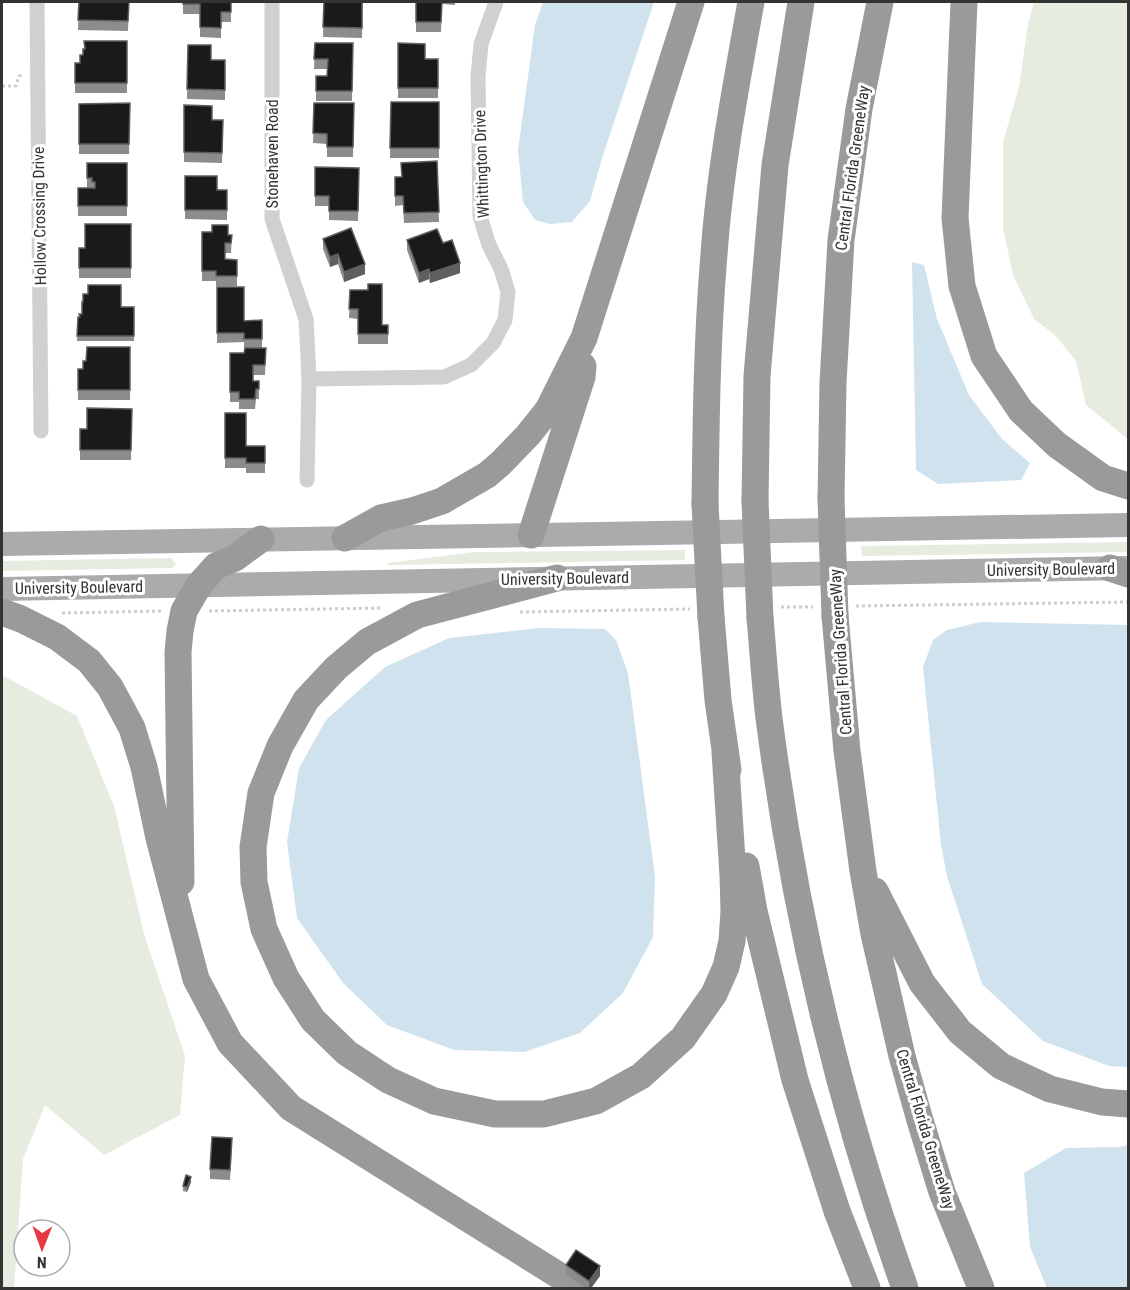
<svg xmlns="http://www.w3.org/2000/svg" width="1130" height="1290" font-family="'Roboto Condensed',sans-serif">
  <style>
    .green { fill: #e6ecdf }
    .water { fill: #cfe2ee }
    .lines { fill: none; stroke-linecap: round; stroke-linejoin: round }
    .path { stroke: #cdcdcd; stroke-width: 3; stroke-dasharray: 3 3; stroke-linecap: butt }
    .street { stroke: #d0d0d0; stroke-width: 15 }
    .primary { stroke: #ababab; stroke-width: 24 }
    .highway { stroke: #9a9a9a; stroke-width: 27 }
    .highway-bridge { stroke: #9a9a9a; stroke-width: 27 }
    .wall { fill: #8c8c8c }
    .shaded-wall { fill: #5f5f5f }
    .building { fill: #1a1a1a; stroke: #5f5f5f; stroke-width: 1.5 }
    .labels { text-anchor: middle; stroke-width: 6; stroke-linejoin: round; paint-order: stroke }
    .street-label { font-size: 16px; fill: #333; stroke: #fff }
  </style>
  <rect width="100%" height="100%" fill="#fff"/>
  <path class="green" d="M1034,2H1128V439L1086,405L1076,361L1056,336L1034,319L1013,275L1003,228V142L1019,87L1028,24Z
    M1128,542V552L862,556L861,546Z
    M685,550V560L388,565V563L475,552Z
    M171,558L176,564L172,568L2,571V561Z
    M2,675L77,716L114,806L144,934L185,1056L180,1115L104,1155L45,1105L23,1159L14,1288H2Z"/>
  <path class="water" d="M543,2H654L602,158L590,201L572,222L550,224L535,220L523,202L518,150L535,25Z
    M912,262L924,265L937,319L969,395L1002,439L1030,463L1021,480L938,484L916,470Z
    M980,622L1128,625V1067L1109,1066L1043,1041L982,984L947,876L941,845L923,667L933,640L947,630Z
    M540,628L605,629L616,640L628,673L655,877L653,937L623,993L580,1033L524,1052L454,1050L387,1025L343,983L297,918L287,842L299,768L326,720L385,667L449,638Z
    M1128,1145V1288H1047L1030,1247L1024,1173L1066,1148L1119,1147Z"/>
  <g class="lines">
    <path class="path" d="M2,86H16L19,76L22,75
      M856,606L1128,602
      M781,607H813
      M209,611L382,608
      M520,612L690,609
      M62,613L163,611"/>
    <path class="street" d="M37,2L41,431
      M272,2V219L306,319L309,379L307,480
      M309,379L444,377L471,365L493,343L505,320L508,292L501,269L489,245L480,216L478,77L481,44L496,2"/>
    <path class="primary" d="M2,544L1128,525
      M2,589L1128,568"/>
    <path class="highway" d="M964,2L955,218L962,286L984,356L1021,411L1057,445L1103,478L1128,486
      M831,498L833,383L841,240L859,109L880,2
      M755,501L757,376L775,165L801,2
      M705,504C706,420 707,337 714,254C720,169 736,85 751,2
      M531,535L582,377L583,366
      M345,538L381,518L412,511L442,501L487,475L501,463L528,435L548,410L584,338L691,2
      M1110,568L1128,574
      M557,578L417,615L367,642L336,668L306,700L280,746L261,793L253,847L254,882L264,929L286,978L313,1020L347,1053L388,1080L434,1101L495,1114H544L596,1101L641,1076L683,1038L714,994L726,967L732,941L734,911L733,875L725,752
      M2,612L21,619L57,637L89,661L110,687L132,728L144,767L159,838L196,979L230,1043L291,1108L579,1288
      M835,616L847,751L863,871L874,934L902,1056L919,1117L942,1192L981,1288
      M711,617L718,700L728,770
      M760,618C763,651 765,685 769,718C794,912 839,1105 905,1288
      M746,866L754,911L795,1080L837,1211L867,1288
      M181,882L178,652L180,631L184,611L199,585L216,566L235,558L261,539
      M875,891L922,983L960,1032L1001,1066L1050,1089L1102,1102L1128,1104"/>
    <path class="highway-bridge" d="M831,498L835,616
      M755,501L760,618
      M705,504L711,617"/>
  </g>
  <path class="wall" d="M79,2H129L128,31L78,30Z
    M183,2H231V22H221V38L200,37V14H183Z
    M324,2H363L362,38L323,37Z
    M416,2H455V5L442,4L441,32H416Z
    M127,41V93H75V63H80L83,55Z
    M315,43H353L352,101H316V76H327V69H314Z
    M398,43L425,59H438V98H398Z
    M188,45L211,60H225V100L187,99Z
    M391,102H439V158H390Z
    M130,103L129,154H79V104Z
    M314,103H354L353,157H327V144L313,143Z
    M184,105L212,120H223L222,163L184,162Z
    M437,161L439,222L404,223L403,205L395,206V177H401Z
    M87,163H127V216H78V188H87Z
    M315,167L359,168L358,221L329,220V206H315Z
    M185,176L217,190H227V220L185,219Z
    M131,224V278H79V248H85Z
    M202,232L232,235L231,253H225V259L237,260V286H216V281H202Z
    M323,239L365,274L344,282L338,264L330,267L323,249Z
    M407,240L443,243L460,273L430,283L429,279L419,283L407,250Z
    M217,287L244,321L262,320V348H266L265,375H253V381H259V399H256L255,409H239V402H230V353H244V342L217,343Z
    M350,290L382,325H388V344H358V319L349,318Z
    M121,307H134V341H77L78,317H80L82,314Z
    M130,347V400H78V369H83L86,361Z
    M132,409L131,460H80V429H87Z
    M225,413L246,446H265V473H246V468H225Z
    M232,1148L230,1180L210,1179V1169Z
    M191,1182L187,1192L183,1191V1186Z
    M566,1265L600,1276L591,1288H586L566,1275Z"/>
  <path class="shaded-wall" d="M338,254V264L330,267V257Z
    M460,263V273L430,283V273Z
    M365,264V274L344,282V272Z
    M429,269V279L419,283V273Z
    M191,1177V1182L187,1192V1187Z
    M600,1266V1276L591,1288H589V1281Z"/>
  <path class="building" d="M79,2H129L128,21L78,20Z
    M183,2H231V12H221V28L200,27V4H183Z
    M324,2H362V28L323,27Z
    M416,2H442L441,22H416Z
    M84,41H127V83H75V63H80V55H83V49H85Z
    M315,43H353L352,91H316V76H327L328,59H314Z
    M398,43L425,44V59H438V88H398Z
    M188,45H211V60H225V90L187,89Z
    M391,102H439V148H390Z
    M130,103L129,144H79V104Z
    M314,103H354L353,147H327V134L313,133Z
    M184,105L212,106V120H223L222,153L184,152Z
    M437,161L439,212L404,213L403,196H395V177H402L401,163Z
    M87,163H127V206H78V188H95V182H92V178H87Z
    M315,167L359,168L358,211H329V196H315Z
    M185,176H217V190H227V210H185Z
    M85,224H131V268H79V248H85Z
    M212,225H228V235H232L231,243H225V259L237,260V276H216V271H202V232H212Z
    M351,228L365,264L344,272L338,254L330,257L323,239Z
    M437,229L443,243L452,240L460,263L430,273L429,269L419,273L407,240Z
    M368,284H382V325H388V334H358V309H349L350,290H368Z
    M88,285H121V307H134V336H77L78,317H80L79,314H82V302H83V294H88Z
    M217,287H244V321L262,320V339H244V333H217Z
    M87,347H130V390H78V369H83V361H86Z
    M245,348H266L265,365H253V381H259V389H256L255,399H239V392H230V353H244Z
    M87,408L132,409L131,450H80V429H87Z
    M225,413H246V446H265V463H246V458H225Z
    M212,1137L232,1138L230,1170L210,1169Z
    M186,1175L191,1177L187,1187L183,1186Z
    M576,1250L600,1266L589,1281L566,1265Z"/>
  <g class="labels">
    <g class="street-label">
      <text transform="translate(272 154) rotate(-90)" y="6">Stonehaven Road</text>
      <text transform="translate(481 164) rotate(-92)" y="6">Whittington Drive</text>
      <text transform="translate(852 168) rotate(-82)" y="6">Central Florida GreeneWay</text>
      <text transform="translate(39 216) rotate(-91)" y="6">Hollow Crossing Drive</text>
      <text transform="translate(1051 569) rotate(-1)" y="6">University Boulevard</text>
      <text transform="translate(565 578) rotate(-1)" y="6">University Boulevard</text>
      <text transform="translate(79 587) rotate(-1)" y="6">University Boulevard</text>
      <text transform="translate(840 652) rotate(-94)" y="6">Central Florida GreeneWay</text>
      <text transform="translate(926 1129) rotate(73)" y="6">Central Florida GreeneWay</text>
    </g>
  </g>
  <rect width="1130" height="1290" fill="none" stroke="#333333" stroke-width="6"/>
  <g transform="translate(42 1248) rotate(181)"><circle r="28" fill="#ffffff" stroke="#adadad" stroke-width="1.5"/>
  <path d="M0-4.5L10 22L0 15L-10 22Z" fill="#e63946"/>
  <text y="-9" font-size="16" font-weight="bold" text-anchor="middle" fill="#333333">N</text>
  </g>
</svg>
